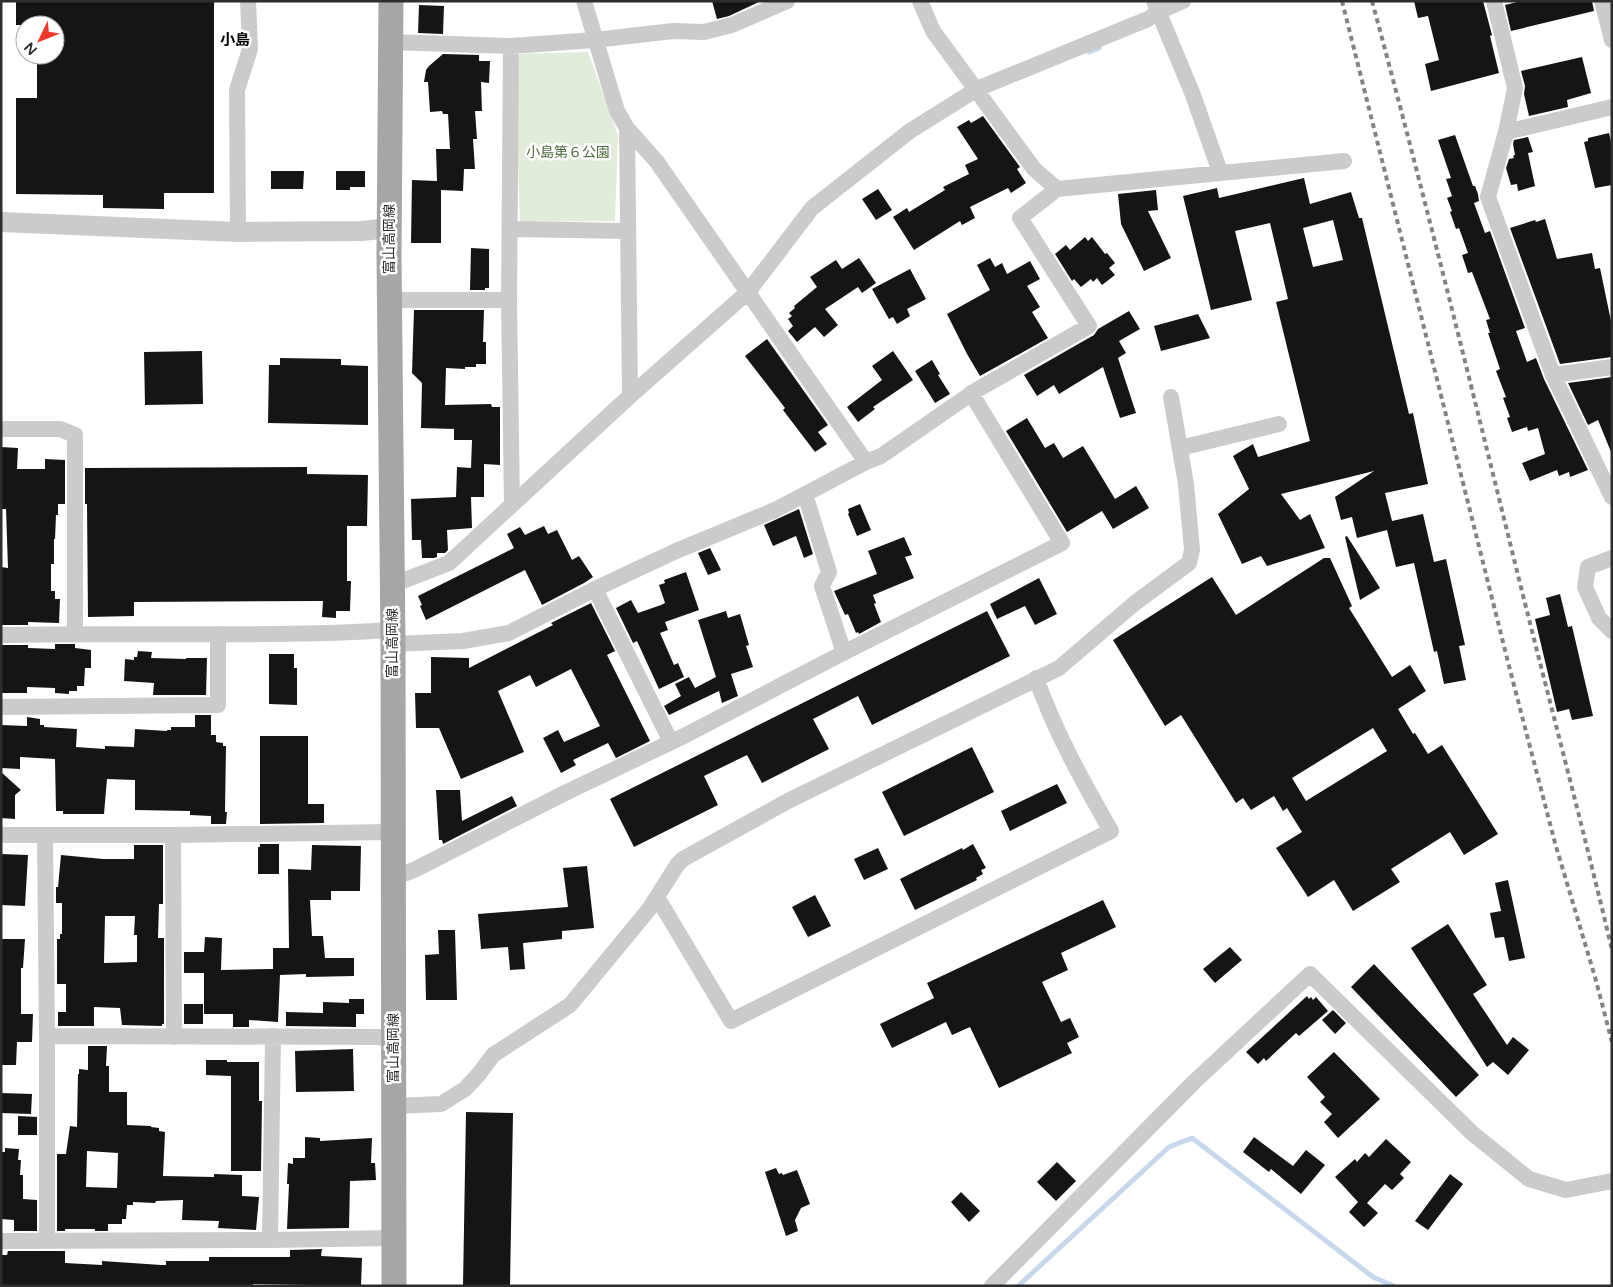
<svg xmlns="http://www.w3.org/2000/svg" width="1613" height="1287" font-family="'Varela Round','Noto Sans JP',sans-serif">
  <style>
    .green { fill: #e2ecdb }
    .lines { fill: none; stroke-linecap: round; stroke-linejoin: round }
    .stream { stroke: #c7d8ed; stroke-width: 5 }
    .building { fill: #151515; fill-rule: evenodd }
    .minor { stroke: #cbcbcb; stroke-width: 16 }
    .tertiary { stroke: #cbcbcb; stroke-width: 20 }
    .primary { stroke: #a6a6a6; stroke-width: 25 }
    .rail { stroke: #838383; stroke-width: 4; stroke-dasharray: 5 4; stroke-linecap: butt }
    .labels { text-anchor: middle; stroke-width: 5; stroke-linejoin: round; paint-order: stroke }
    .park-label { font-size: 14px; fill: #4a6c3a; stroke: #fff }
    .street-label { font-size: 14px; fill: #2e2e2e; stroke: #fff }
    .neighbourhood-label { font-size: 15px; font-weight: bold; fill: #000; stroke: #fff }
  </style>
  <rect width="100%" height="100%" fill="#fff"/>
  <path class="green" d="M588,52L618,135L615,221L520,222L514,54Z"/>
  <g class="lines">
    <path class="stream" d="M1089,52L1099,48
      M1018,1286L1169,1147L1192,1138L1373,1277L1394,1286"/>
  </g>
  <path class="building" d="M16,1H214V193H164V209L103,208V195L16,194V98H37V55H55V25H16Z
    M712,1H761L729,16L717,19Z
    M1414,1H1483L1492,35L1490,36L1499,73L1431,91L1425,64L1439,60L1428,16L1418,18Z
    M1521,1H1592L1594,11L1511,31L1505,5Z
    M419,5L444,6L443,34L418,33Z
    M443,54L479,55V61H490L489,83L481,82L482,111H475L477,139H473L475,169H464L463,191L441,190V243H411L412,180L437,181L436,149H450L448,114H443L442,111L430,112L428,82H424L426,70L429,66Z
    M1582,57L1591,93L1567,100L1568,107L1529,116L1524,94L1525,86L1521,71Z
    M983,116L1020,167L1017,169L1026,183L1011,193L1008,188L970,207L975,218L962,225L960,221L914,250L893,217L907,208L909,212L945,190L943,187L969,174L965,165L978,159L957,127L969,120L971,123Z
    M1609,133L1612,146V185L1595,188L1584,142L1588,141V138Z
    M1455,135L1473,186H1475L1478,194L1479,201L1474,203L1485,233L1490,231L1525,328L1516,331L1527,362L1536,358L1544,379L1588,470L1570,477L1569,472L1559,476L1557,470L1530,481L1522,463L1545,454L1538,428L1528,431L1527,427L1512,432L1507,418L1510,417L1503,398L1506,397L1496,371L1500,369L1488,333H1490L1486,320L1490,319L1472,272L1468,273L1462,255L1468,253L1459,228L1456,229L1450,212L1452,211L1447,198L1452,196L1446,179L1451,178L1438,140Z
    M1528,137L1533,152L1528,153L1535,186L1518,191L1517,184L1511,185L1506,168L1509,159L1514,158L1513,156L1515,155L1513,144L1514,140Z
    M271,171H304L303,189H271Z
    M336,171H365V187H350V190H336Z
    M1304,178L1310,204L1351,192L1359,218H1362L1409,414L1413,413L1428,484L1385,493L1392,521L1423,514L1434,562L1446,559L1465,645L1459,646L1466,680L1444,684L1437,651L1434,652L1414,563L1396,567L1387,530L1357,538L1352,517L1341,520L1335,497L1374,471L1281,494L1300,520L1310,514L1325,548L1267,566L1261,556L1242,564L1218,514L1249,489L1233,456L1253,444L1258,457L1310,441L1276,302L1288,299L1270,223L1235,231L1252,300L1211,310L1183,196L1217,188L1219,198ZM1333,220L1343,260L1313,267L1303,228Z
    M878,189L892,210L876,220L862,199Z
    M1156,190L1158,210L1148,211L1171,258L1144,271L1121,224L1118,194Z
    M1545,219L1557,259L1592,253L1595,269L1600,268L1612,326V357L1560,364L1510,228L1535,220L1536,222Z
    M1085,237L1088,241L1092,237L1105,254L1107,253L1115,263L1109,268L1115,275L1102,285L1097,278L1093,282L1091,279L1081,287L1074,279L1072,281L1055,254L1066,245L1070,250Z
    M471,248L489,249V288H485V290H470Z
    M859,258L876,283L862,293L858,287L825,309L838,325L824,337L815,327L797,342L788,331L793,326L788,319L792,316L789,313L795,308L794,306L817,287L810,277L836,260L842,269Z
    M990,258L995,267L1002,263L1007,274L1030,261L1040,279L1027,286L1040,307L1032,312L1048,338L980,376L967,354L947,314L990,290L977,265Z
    M910,269L926,299L907,309L910,316L897,324L893,317L889,319L872,289Z
    M414,310H484L483,342H486V364H476V367H465V369L446,368L445,405L491,404L492,407H500V465L484,464V497H471L472,528L447,530L448,550L445,553H437V557L434,558H422L421,540H412L411,499L456,497L457,467L471,468L472,440H454V429L421,428L422,383L412,373Z
    M1129,311L1140,329L1119,341L1126,353L1118,358L1136,413L1120,418L1103,367L1059,394L1054,385L1037,396L1024,375L1094,335L1098,329Z
    M1198,314L1210,338L1161,351L1154,326Z
    M767,339L828,425L818,432L827,444L815,452L783,410L785,408L745,356Z
    M202,351L203,404L145,405L144,352Z
    M893,351L913,380L873,407L875,409L858,422L847,407L882,380L872,366Z
    M280,358L341,359V365L368,366V425L268,423L269,365H280Z
    M932,360L940,374L938,375L950,394L935,403L915,371Z
    M1612,377V452H1611L1598,420L1588,425L1568,383Z
    M1027,418L1045,448L1054,443L1063,458L1083,446L1115,499L1136,486L1149,508L1113,529L1102,511L1067,532L1006,431Z
    M1,447L18,448L17,469H45V459L65,460V504H58V515H56L55,539H54V564H51V591H55V599H60L59,623L28,622V625H1V567L8,568L6,509H1Z
    M307,467V474L368,475L367,526H347V581H351L350,611H336V618L322,617L323,601L134,602V616L88,617L87,504H85V468Z
    M860,504L871,530L857,536L848,514L849,513L848,509Z
    M799,509L813,554L804,558L796,536L773,546L764,525Z
    M544,526L548,534L557,530L572,560L579,556L593,577L584,583L542,605L525,570L426,620L420,606L422,605L418,596L514,548L507,534L520,527L525,535Z
    M1347,536L1380,588L1360,600L1345,537Z
    M904,537L912,555L905,557L914,578L873,595L876,603L874,604L881,622L859,634L858,632L856,633L848,614L845,615L834,591L877,574L868,551Z
    M710,548L721,570L708,575L698,553Z
    M1324,558H1330L1352,606L1349,608L1392,677L1410,665L1426,691L1398,709L1413,734L1415,733L1428,754L1442,745L1498,834L1464,855L1450,832L1391,869L1400,882L1353,911L1334,880L1308,897L1276,848L1302,832L1287,808L1283,811L1274,796L1251,810L1243,798L1236,803L1181,715L1165,726L1113,640L1212,577L1236,615ZM1373,728L1387,751L1306,801L1292,778Z
    M686,572L699,610L665,622L668,630L660,633L674,665L678,663L684,677L659,689L637,641L633,643L616,608L631,600L638,613L661,605L665,603L659,585L665,583L664,580Z
    M1039,578L1057,614L1035,625L1025,606L997,619L990,604Z
    M1560,594L1568,627L1572,626L1593,716L1572,720L1569,709L1557,712L1535,619L1550,615L1546,598Z
    M591,603L615,651L607,655L650,741L616,758L608,743L573,760L576,765L561,773L543,738L558,730L564,742L600,726L571,669L536,687L530,675L498,691L524,752L461,779L439,728H416L415,693H431V657L469,658V668L553,625L551,623Z
    M726,611L728,618L740,614L749,645L746,646L753,667L731,674L738,696L722,703L719,691L669,715L664,706L681,696L675,684L689,677L695,688L716,677L698,620Z
    M987,611L1010,656L872,725L858,696L813,719L829,749L762,783L747,755L704,776L718,805L634,847L610,799Z
    M55,644H75V648L91,650V668H85L84,686H77V691H69V694L55,693V688L27,687V693H1V645H28V648L55,649Z
    M138,651L152,652L151,658L186,659V658H207L206,695H153L154,683L124,681L125,659L134,660V657H137Z
    M269,654H294V668H297V705L269,704Z
    M195,715H211V735H216V742L223,743V746H226L225,812H227L226,824H211V816L190,815V811L135,810V780L107,779L104,814H63V811H56L55,759L20,757V769L1,768V725L27,726V717L40,719V725H44V727L77,729L76,747L105,749V746L134,747L135,729L167,731V730H171V727H195Z
    M260,736H308V804H324V823L260,824Z
    M972,747L994,792L904,836L882,792Z
    M1,772L21,790L15,795V819L1,818Z
    M1057,784L1067,803L1010,831L1001,811Z
    M436,790H460L462,821L512,796L517,806L443,844L442,840H439Z
    M260,844H279V874H258V847H260Z
    M973,844L986,868L981,870L983,874L976,878L977,880L915,910L900,879L962,848L963,850Z
    M134,845H163V904H159L158,938H164V1024H162V1026L122,1025L120,1008L94,1007V1026H58V1012H66V984H57V939H60V934H62V903H56V887H58L61,855L103,859H134ZM105,916H135L134,935H137V962L104,963Z
    M312,845L361,846L360,891H331V900H310L312,936H323L325,958H354V976L306,977V974L280,975L278,1022L249,1020V1027H233V1014H204V973H184V952H204L205,937L222,938L221,970L273,969V948H289L288,869L311,870Z
    M878,848L888,869L864,880L854,859Z
    M1,854L28,855L25,906L1,905Z
    M587,866L594,928L562,931V939L523,943L525,969L510,970L508,947L481,949L478,914L568,907L563,868Z
    M1508,880L1525,958L1509,961L1504,937L1495,938L1490,913L1501,911L1495,883Z
    M815,895L831,926L808,937L792,907Z
    M1103,900L1116,927L1061,953L1068,970L1042,982L1061,1022L1070,1018L1079,1037L1067,1043L1072,1053L999,1088L970,1027L952,1035L946,1022L892,1048L880,1024L934,998L927,983Z
    M1448,924L1487,985L1473,994L1507,1045L1513,1037L1529,1050L1508,1075L1493,1062L1487,1067L1411,948Z
    M438,930H455L457,1000H426L425,955L439,954Z
    M1,939H25L23,968H21V1014H33L32,1042H17L16,1065H1Z
    M1230,947L1242,960L1215,983L1203,969Z
    M1374,964L1479,1075L1456,1097L1351,987Z
    M1307,996L1309,999L1311,997L1313,1000L1316,997L1328,1011L1299,1036L1296,1033L1266,1061L1264,1058L1258,1064L1246,1052Z
    M349,999H364V1014H356V1027L286,1026V1012L323,1013V1002L349,1003Z
    M184,1004H203V1024H184Z
    M1333,1010L1346,1023L1335,1034L1322,1020Z
    M88,1046H107L106,1066H109V1092H127V1125L151,1126V1127L159,1128V1131L165,1132L163,1176L214,1177V1174L242,1175V1196L259,1197L256,1230L218,1228L219,1221L182,1220L183,1200L156,1201L155,1203L133,1202V1205H127L126,1219H122V1224H108V1231H95V1229H65V1231H57V1154H66L70,1126L77,1127L78,1074H79V1069L88,1070ZM87,1151L118,1153L117,1188L86,1187Z
    M353,1049L354,1091L296,1092L295,1051Z
    M1334,1052L1380,1099L1338,1138L1324,1122L1332,1114L1320,1102L1325,1097L1307,1077Z
    M206,1060H227V1062H259V1101H262L261,1171H231V1076L206,1075Z
    M1,1093L32,1094L31,1114L1,1113Z
    M466,1112L513,1113L510,1286H463Z
    M18,1116L37,1117V1135H18Z
    M305,1137L320,1138V1141L372,1138L371,1163H375L376,1180L350,1181L349,1228L287,1229L289,1184H287L288,1163L293,1164V1158H305Z
    M1254,1137L1293,1166L1306,1150L1325,1165L1301,1194L1271,1169L1269,1172L1243,1152Z
    M1386,1139L1411,1162L1400,1174L1404,1178L1392,1190L1385,1184L1367,1203L1378,1213L1364,1227L1349,1212L1358,1202L1335,1177L1355,1159L1357,1162L1365,1153L1369,1157Z
    M5,1148L19,1149L18,1160H21L20,1175H23V1199L37,1200V1231H14V1220L1,1219V1152H5Z
    M1057,1162L1076,1181L1056,1201L1037,1182Z
    M776,1168L779,1174L782,1173L783,1175L797,1170L810,1204L801,1208L795,1220L798,1231L786,1236L765,1172Z
    M1450,1174L1463,1184L1428,1230L1415,1221Z
    M961,1192L980,1211L969,1222L951,1202Z
    M322,1249L321,1256L362,1258L361,1286L253,1284V1286H1V1255H7L8,1251H65V1263L102,1265V1261L161,1265H166V1261H209V1257H290V1250Z"/>
  <g class="lines">
    <path class="minor" d="M584,1L617,111L627,128L657,162L866,462
      M920,1L933,31L1034,169L1057,189
      M1154,1L1193,95L1220,172
      M1494,1L1515,88L1506,132L1488,197L1553,375L1612,497
      M1602,1L1612,40
      M391,42L511,46L595,40L673,31L704,32L732,25L787,1
      M511,46L509,300L512,505
      M627,128L630,396
      M1506,132L1612,107
      M510,229L628,231
      M238,232L237,90L250,49L248,1
      M390,300H509
      M1553,375L1612,367
      M1,429H60L75,435V633
      M1180,448L1279,424
      M805,494L829,572L822,586L844,653
      M1612,558L1588,567L1585,587L1599,618L1612,631
      M392,585L449,563L630,396L748,292L812,208L910,131L977,89L1148,19L1158,12L1183,1
      M595,589L671,742
      M1,635C131,632 262,638 392,630
      M393,644L463,641L509,633L595,589L676,551L775,510L866,462L881,456L975,391L1089,326L1020,218L1057,189L1344,161
      M1,707L218,705V634
      M1,835H173L392,832
      M173,835L174,1037
      M45,836L47,1036V1240
      M392,872L406,873L416,869L565,793L686,735L845,652L1062,543L971,393
      M657,897L731,1021L1111,831C1083,782 1055,732 1036,678
      M47,1036L380,1037L393,1041
      M393,1106L441,1104L465,1089L479,1074L493,1055L570,1005L650,908L677,865L683,859L788,801L1059,668L1135,603L1189,563L1192,550L1186,484L1171,397
      M270,1240L273,1036
      M1,1241L270,1240L393,1238
      M992,1286L1194,1082L1310,974L1472,1133L1529,1179L1566,1190L1612,1181"/>
    <path class="tertiary" d="M1,222L238,232L362,231L389,228"/>
    <path class="primary" d="M391,1L389,255L393,644L394,1286"/>
    <path class="rail" d="M1342,1L1509,666L1555,843L1595,977L1612,1042
      M1372,1C1422,186 1468,373 1514,559C1546,689 1581,819 1612,950"/>
  </g>
  <g class="labels">
    <g class="park-label">
      <text x="568" y="157">小島第６公園</text>
    </g>
    <g class="street-label">
      <text transform="translate(389 239) rotate(-90)" y="5">富山高岡線</text>
      <text transform="translate(392 643) rotate(-90)" y="5">富山高岡線</text>
      <text transform="translate(393 1048) rotate(-90)" y="5">富山高岡線</text>
    </g>
    <g class="neighbourhood-label">
      <text x="235" y="45">小島</text>
    </g>
  </g>
  <rect width="1613" height="1287" fill="none" stroke="#2e2e2e" stroke-width="5"/>
  <g transform="translate(40 40) rotate(227)"><circle r="24" fill="#ffffff" stroke="#ababab"/>
  <path d="M0-4L9 19L0 12L-9 19Z" fill="#ed3829"/>
  <text y="-8" font-size="14" font-weight="bold" text-anchor="middle" fill="#2e2e2e">N</text>
  </g>
</svg>
